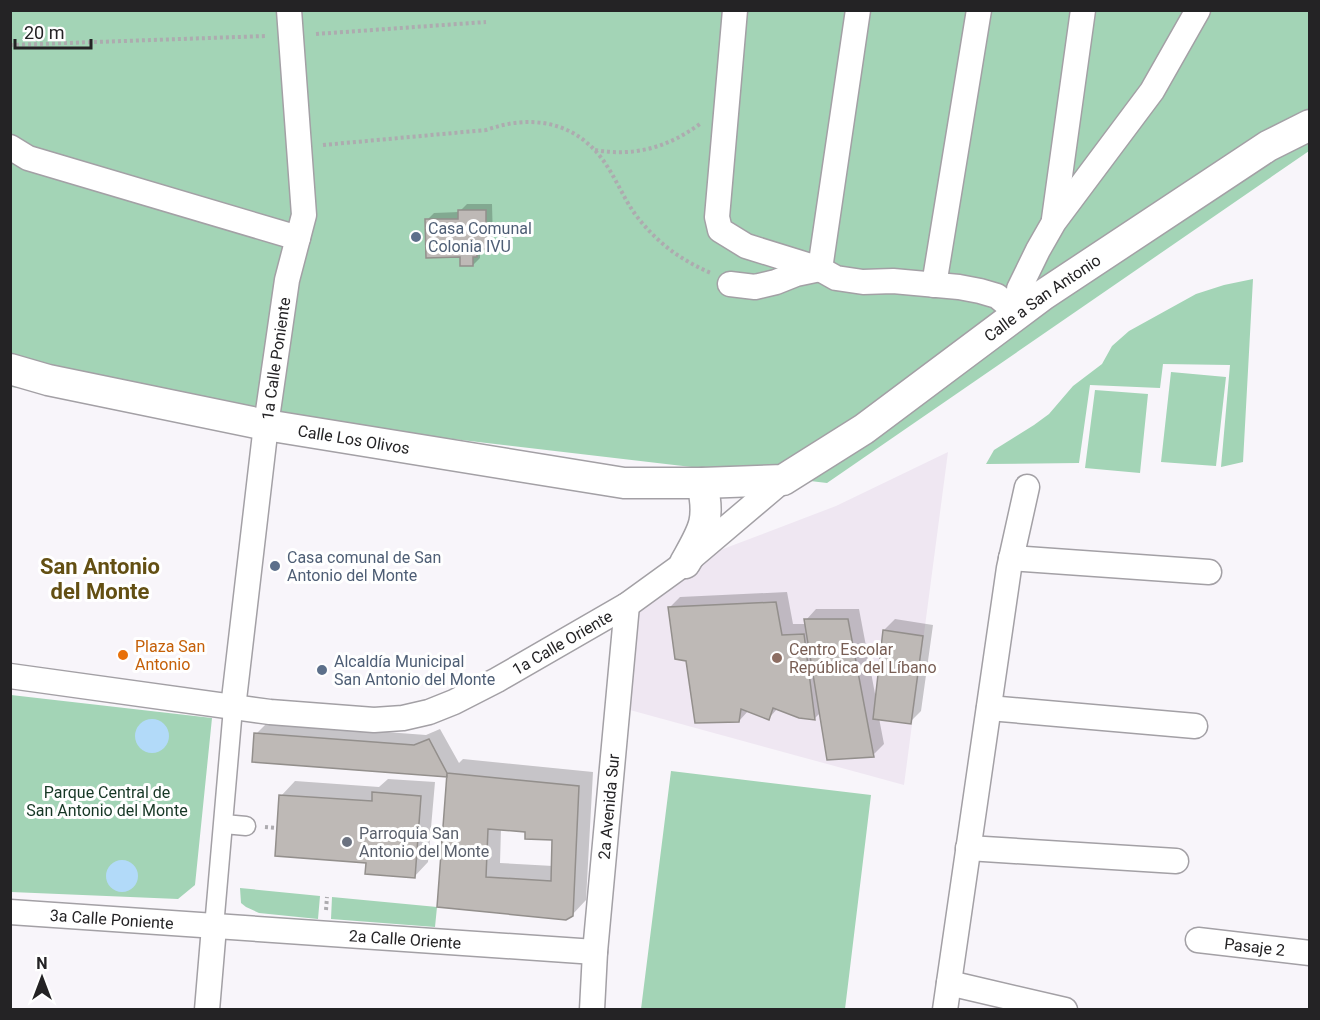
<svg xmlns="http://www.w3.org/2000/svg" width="1320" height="1020" font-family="Roboto,sans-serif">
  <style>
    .built { fill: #efe7f2 }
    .green { fill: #a3d4b6 }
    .water { fill: #b2daf9 }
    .shadow { fill: #0003; fill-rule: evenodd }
    .building { fill: #beb9b6; stroke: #938f8c; stroke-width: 1.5; fill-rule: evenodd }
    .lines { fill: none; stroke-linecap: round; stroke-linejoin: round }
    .pedestrian-casing { stroke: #a3a0a5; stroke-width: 21 }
    .minor-casing { stroke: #a3a0a5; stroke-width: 27 }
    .tertiary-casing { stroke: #a3a0a5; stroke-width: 33 }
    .path { stroke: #adabaf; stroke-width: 4; stroke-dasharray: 3 3; stroke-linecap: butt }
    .pedestrian { stroke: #fff; stroke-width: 18 }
    .minor { stroke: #fff; stroke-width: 24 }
    .tertiary { stroke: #fff; stroke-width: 30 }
    .service-dot { fill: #5c6f8a; stroke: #fff; stroke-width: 2 }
    .food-dot { fill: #e8710a; stroke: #fff; stroke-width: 2 }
    .education-dot { fill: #8d6e63; stroke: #fff; stroke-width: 2 }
    .worship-dot { fill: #6b7280; stroke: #fff; stroke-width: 2 }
    .labels { text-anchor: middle; stroke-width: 6; stroke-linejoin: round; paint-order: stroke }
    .service-label { font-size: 16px; fill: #4e5e75; stroke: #fff; text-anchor: start }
    .street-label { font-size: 16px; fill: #242325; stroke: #fff }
    .food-label { font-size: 16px; fill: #c56008; stroke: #fff; text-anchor: start }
    .education-label { font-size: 16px; fill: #785e54; stroke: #fff; text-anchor: start }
    .park-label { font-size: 16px; fill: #163725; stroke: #fff }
    .worship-label { font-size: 16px; fill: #5b616d; stroke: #fff; text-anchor: start }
    .district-label { font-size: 22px; font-weight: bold; fill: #634f13; stroke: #fff }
  </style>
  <rect width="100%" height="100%" fill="#f8f5fa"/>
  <path class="built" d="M948,452L904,785L630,710L637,606L723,549L836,506Z"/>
  <path class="green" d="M10,11H1309V151L827,483L11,387Z
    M1253,279L1243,462L1221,467L1230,365L1163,364L1160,388L1090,385L1079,463L986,464L994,450L1034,425L1049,414L1073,386L1102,364L1112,346L1129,331L1196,294L1224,285Z
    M1171,372L1226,377L1216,466L1161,462Z
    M1095,390L1148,394L1140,473L1085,468Z
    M11,695L212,718L195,885L178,899L11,892Z
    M671,771L871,795L845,1009H641Z
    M240,888L320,896L318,919L259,913L246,907L241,903Z
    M332,897L437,907L435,927L331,919Z"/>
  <path class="water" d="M135 736a17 17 0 1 1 34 0a17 17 0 1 1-34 0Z
    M106 876a16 16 0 1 1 32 0a16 16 0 1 1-32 0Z"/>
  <path class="shadow" d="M467,204H492L493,241L480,252V258L473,265L427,220L434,213L459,212Z
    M787,592L793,624H806V620L816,609H859L876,699L884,630L895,619L933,625L921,711L910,722L879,718L884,744L873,755L820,713L815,718L800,716L778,708L769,718L749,710L739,721L688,659L669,608L680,597Z
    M267,723L426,735L440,729L459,763L463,759L593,772L586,900L572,915L439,906L449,773L446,775L256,734ZM501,828L527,830L554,839L553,866L500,863Z
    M388,779L435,782L428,862L414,877L368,861L281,796L295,781L379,787Z"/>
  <path class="building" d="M458,210H486V249H477V257H473V266H460V257L426,258L425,219H458Z
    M776,602L782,635L804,634L815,720L799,718L773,708L769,720L741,709L739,722L695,723L686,661L675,659L668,607Z
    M804,619H848L874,757L827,760Z
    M883,630L923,636L911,724L873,719Z
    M254,733L414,745L429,739L447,773V777L252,762Z
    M447,773L579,786L573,916L566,920L437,907ZM488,829L525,832V839L552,840L551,881L486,877Z
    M372,792L421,796L415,878L365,874L366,863L275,856L279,795L372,801Z"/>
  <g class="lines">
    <defs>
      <path id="pedestrian" d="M224,824L246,826
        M214,927L233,708"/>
      <g id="minor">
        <path d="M735,10L717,217L720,230L746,246L820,269L836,278L863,282L893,281L959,287L980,291L997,296L1019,314"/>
        <path d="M10,147L28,158L298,238"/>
        <path d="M1054,219L1083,10"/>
        <path d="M820,269L858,10"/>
        <path d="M730,284L755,287L776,282L796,274L820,269"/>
        <path d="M934,285L979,10"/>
        <path d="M1019,314V289L1038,250L1054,222L1152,91L1198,10"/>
        <path d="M1011,558L1209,572"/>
        <path id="s1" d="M10,676L270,712L374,720L403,718L429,712L454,702L497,680L627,605L685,563L783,480"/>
        <path id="s2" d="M233,708L266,425L287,280L304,215L289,10"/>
        <path d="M989,708L1195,726"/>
        <path d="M968,848L1176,861"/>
        <path id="s3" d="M10,912L595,952"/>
        <path id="s4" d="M1198,940L1310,953"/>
        <path d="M949,983L1065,1010"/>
        <path d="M207,1010L214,927"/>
        <path id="s5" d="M592,1010L595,952L627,605"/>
        <path d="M945,1010L1009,568L1027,487"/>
      </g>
      <g id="tertiary">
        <path id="s6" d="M10,369L48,380L266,425L624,483H702L783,480L864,429L1043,295L1268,146L1310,125"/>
        <path d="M685,563C703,531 711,521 702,483"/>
      </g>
    </defs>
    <use href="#pedestrian" class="pedestrian-casing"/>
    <use href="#minor" class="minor-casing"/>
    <use href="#tertiary" class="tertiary-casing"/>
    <path class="path" d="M316,34L486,22
      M10,45L266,36
      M323,145L486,130C528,115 570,120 599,155C614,173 622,196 635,214C655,241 680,260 711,273
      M595,150C635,157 668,147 700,124
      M265,827L277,828
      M326,910L327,897"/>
    <use href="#pedestrian" class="pedestrian"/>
    <use href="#minor" class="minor"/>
    <use href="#tertiary" class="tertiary"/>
  </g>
  <g class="service-dot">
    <circle cx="416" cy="237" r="6"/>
    <circle cx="275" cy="566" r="6"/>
    <circle cx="322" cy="670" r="6"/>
  </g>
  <circle class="food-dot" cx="123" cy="655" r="6"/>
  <circle class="education-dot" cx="777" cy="658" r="6"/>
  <circle class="worship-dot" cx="347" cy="842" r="6"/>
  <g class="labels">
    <g class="service-label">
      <text x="428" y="234">Casa Comunal<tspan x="428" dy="18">Colonia IVU</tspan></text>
      <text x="287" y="563">Casa comunal de San<tspan x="287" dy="18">Antonio del Monte</tspan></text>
      <text x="334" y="667">Alcaldía Municipal<tspan x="334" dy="18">San Antonio del Monte</tspan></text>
    </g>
    <g class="street-label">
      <text dy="6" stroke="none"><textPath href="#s6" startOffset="1101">Calle a San Antonio</textPath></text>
      <text dy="6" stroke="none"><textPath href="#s2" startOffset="352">1a Calle Poniente</textPath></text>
      <text dy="6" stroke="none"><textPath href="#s6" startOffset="351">Calle Los Olivos</textPath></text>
      <text dy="6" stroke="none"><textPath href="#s1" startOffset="573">1a Calle Oriente</textPath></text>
      <text dy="6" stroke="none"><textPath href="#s5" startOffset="204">2a Avenida Sur</textPath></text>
      <text dy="6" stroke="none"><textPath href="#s3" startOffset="102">3a Calle Poniente</textPath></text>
      <text dy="6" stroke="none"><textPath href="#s3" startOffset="396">2a Calle Oriente</textPath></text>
      <text dy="6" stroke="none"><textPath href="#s4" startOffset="57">Pasaje 2</textPath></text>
    </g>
    <g class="food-label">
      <text x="135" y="652">Plaza San<tspan x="135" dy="18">Antonio</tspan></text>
    </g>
    <g class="education-label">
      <text x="789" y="655">Centro Escolar<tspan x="789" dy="18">República del Líbano</tspan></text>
    </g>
    <g class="park-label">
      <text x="107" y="798">Parque Central de<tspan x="107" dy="18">San Antonio del Monte</tspan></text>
    </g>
    <g class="worship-label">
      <text x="359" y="839">Parroquia San<tspan x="359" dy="18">Antonio del Monte</tspan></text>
    </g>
    <g class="district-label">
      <text x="100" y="574">San Antonio<tspan x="100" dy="25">del Monte</tspan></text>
    </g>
  </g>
  <rect width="1320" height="1020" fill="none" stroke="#242325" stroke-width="24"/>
  <g transform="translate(42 978)" stroke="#ffffff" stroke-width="4.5" paint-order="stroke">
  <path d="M0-4.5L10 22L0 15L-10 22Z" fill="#242325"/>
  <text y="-9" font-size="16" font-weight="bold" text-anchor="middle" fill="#242325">N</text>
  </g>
  <path d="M15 39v9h76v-9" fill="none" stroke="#242325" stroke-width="3"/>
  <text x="24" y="39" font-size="18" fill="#242325" stroke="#ffffff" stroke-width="4.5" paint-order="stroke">20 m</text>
</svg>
